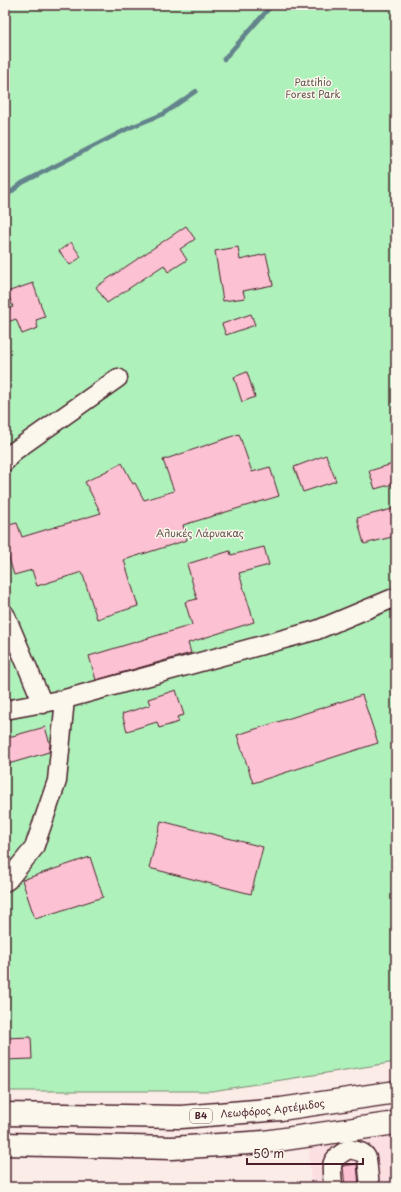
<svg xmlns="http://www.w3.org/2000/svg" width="401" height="1192" font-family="'Playpen Sans',sans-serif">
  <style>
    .built { fill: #fbdfe1 }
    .green { fill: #aff1ba; stroke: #7c8872 }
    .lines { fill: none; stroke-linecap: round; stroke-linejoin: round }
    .stream { stroke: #64848c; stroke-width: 4.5 }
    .building { fill: #fcc2d3; stroke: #4a1f2b }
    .minor-casing { stroke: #4a1f2b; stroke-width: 21 }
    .major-casing { stroke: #4a1f2b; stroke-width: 25 }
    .minor { stroke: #fbf7ec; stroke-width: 18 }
    .major { stroke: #fbf7ec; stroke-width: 22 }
    .labels { text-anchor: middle; stroke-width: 3; stroke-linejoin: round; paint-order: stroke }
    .shield { fill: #fbf7ec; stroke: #7f6065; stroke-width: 1 }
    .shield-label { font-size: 9px; font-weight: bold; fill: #4a1f2b }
    .park-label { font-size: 10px; fill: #63544f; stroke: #fbf7ec }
    .street-label { font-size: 10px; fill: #4a1f2b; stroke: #fbf7ec }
  </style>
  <rect width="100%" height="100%" fill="#fbece7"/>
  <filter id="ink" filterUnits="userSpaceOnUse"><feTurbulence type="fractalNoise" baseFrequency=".025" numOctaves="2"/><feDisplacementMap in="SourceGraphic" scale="8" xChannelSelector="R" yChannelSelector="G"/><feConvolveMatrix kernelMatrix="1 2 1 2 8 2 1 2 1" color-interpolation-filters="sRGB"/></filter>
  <g filter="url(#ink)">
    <path class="built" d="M396,1136V1187H311L309,1148Z"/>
    <path class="green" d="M5,5H396V1062L212,1091H5Z"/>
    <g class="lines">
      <path class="stream" d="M224,59L272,5
        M5,197L22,183L129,128L163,114L196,91"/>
    </g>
    <path class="building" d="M186,226L195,239L180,249L187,260L168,272L164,265L107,303L96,287Z
      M71,242L81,257L70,265L59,251Z
      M238,247L240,260L266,254L273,285L243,291L245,298L223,301L215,251Z
      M33,283L45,317L36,320L38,328L22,334L16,319L5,323V310L13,307L7,292Z
      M251,314L255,325L226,335L222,324Z
      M247,372L255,397L242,402L234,377Z
      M239,434L252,472L270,467L279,496L183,525L187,540L124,560L138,606L97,619L82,572L37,586L32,570L14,575L5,545V526L17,523L22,537L101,513L85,482L122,463L133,484L135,483L144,500L174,491L163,460Z
      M326,455L336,481L303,492L294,467Z
      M396,463V483L375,489L369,471Z
      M396,508V536L364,544L357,518Z
      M264,547L269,565L239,573L254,622L188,643L191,653L96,680L89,656L192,625L185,602L197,599L187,564L230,551L231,555Z
      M176,690L184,715L177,717L179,722L159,728L157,722L127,731L122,714L150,705L148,699Z
      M362,695L378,743L253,783L237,735Z
      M45,727L50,744L49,752L5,765V738Z
      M161,821L263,847L251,894L149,868Z
      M90,857L103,897L35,919L22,880Z
      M31,1037L32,1059L5,1060V1038Z
      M357,1164L359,1187H345L343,1166Z"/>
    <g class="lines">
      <defs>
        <path id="minor" d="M5,462L13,452L118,378
          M5,614L43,704
          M5,710L65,699L317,630L396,597
          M5,882L8,880L34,848L57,781L65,699
          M333,1187C332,1164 327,1161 349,1149C356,1151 364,1151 367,1158L370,1187"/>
        <g id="major">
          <path id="s1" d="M5,1114L181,1117L281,1109L396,1092"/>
          <path d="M5,1144L172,1148L264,1142L396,1123"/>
        </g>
      </defs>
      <use href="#minor" class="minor-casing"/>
      <use href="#major" class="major-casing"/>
      <use href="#minor" class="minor"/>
      <use href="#major" class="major"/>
    </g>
  </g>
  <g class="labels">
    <rect class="shield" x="190" y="1109" width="22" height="14" rx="3"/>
    <g class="shield-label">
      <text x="201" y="1119">B4</text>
    </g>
    <g class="park-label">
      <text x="313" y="86">Pattihio<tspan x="313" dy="12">Forest Park</tspan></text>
      <text x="200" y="537">Αλυκές Λάρνακας</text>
    </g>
    <g class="street-label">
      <text dy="4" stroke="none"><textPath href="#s1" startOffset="268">Λεωφόρος Αρτέμιδος</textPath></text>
    </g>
  </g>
  <rect width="401" height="1192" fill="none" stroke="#fbf7ec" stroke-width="20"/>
  <rect x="10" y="10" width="381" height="1172" fill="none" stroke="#4a1f2b" stroke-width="1.5" filter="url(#ink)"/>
  <path d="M247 1158v6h116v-6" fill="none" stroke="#4a1f2b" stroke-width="2"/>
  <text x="253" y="1158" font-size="12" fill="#4a1f2b" stroke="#fbf7ec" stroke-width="3" paint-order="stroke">50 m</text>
</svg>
